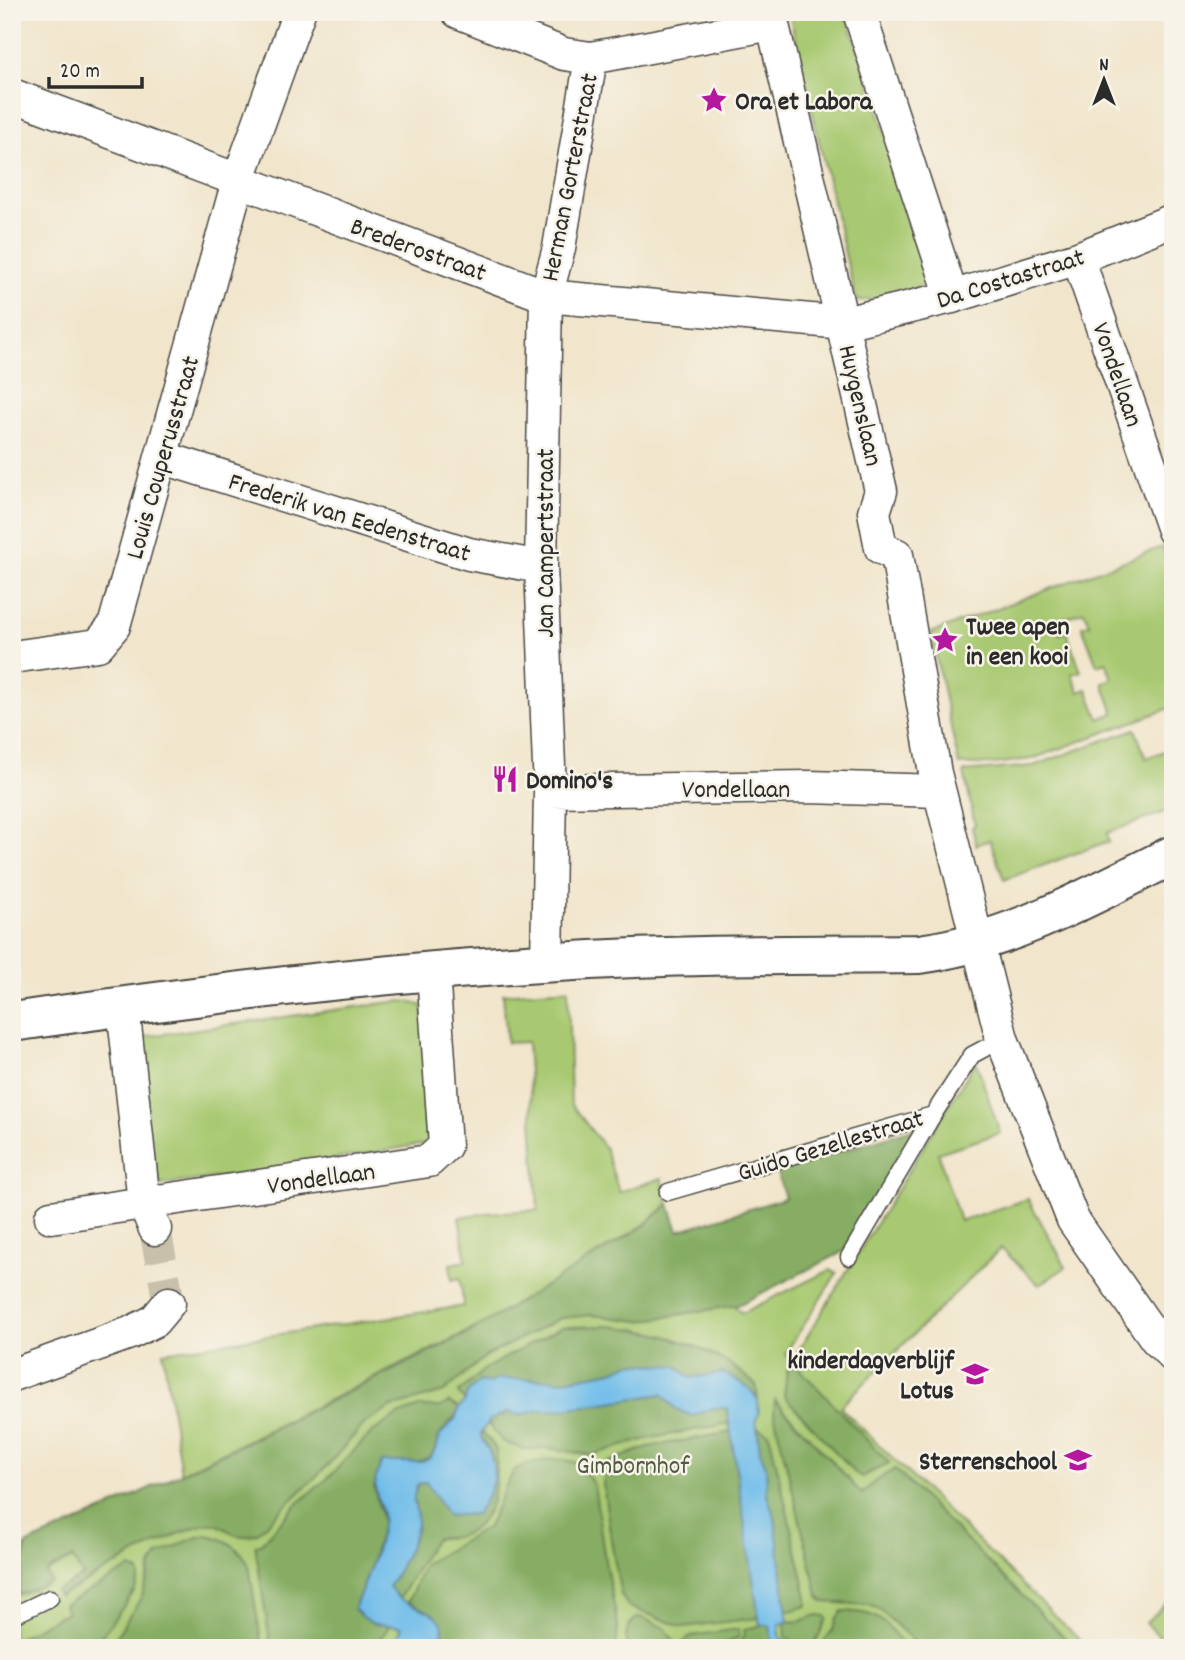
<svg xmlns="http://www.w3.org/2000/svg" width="1185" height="1660" font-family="Dekko,sans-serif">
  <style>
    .green { fill: #a8c971; stroke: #6a7a4e; stroke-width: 2; fill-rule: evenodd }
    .forest { fill: #86ad63; stroke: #586c47; stroke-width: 2 }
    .water { fill: #71bdea; stroke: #4e748a; stroke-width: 2 }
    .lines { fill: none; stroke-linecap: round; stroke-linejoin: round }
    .minor-tunnel { stroke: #c9c0ab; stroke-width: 32; stroke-dasharray: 32 16; stroke-linecap: butt }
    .service-casing { stroke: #494743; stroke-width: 19 }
    .minor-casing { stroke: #494743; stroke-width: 35 }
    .tertiary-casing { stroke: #494743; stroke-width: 42 }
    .service { stroke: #fff; stroke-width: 16 }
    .minor { stroke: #fff; stroke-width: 32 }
    .tertiary { stroke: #fff; stroke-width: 38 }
    .labels { text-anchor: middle; stroke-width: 5; stroke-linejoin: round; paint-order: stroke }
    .poi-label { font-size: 26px; font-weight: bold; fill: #2b2b2b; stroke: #f7f3e8; text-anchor: start }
    .street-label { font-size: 26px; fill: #2b2b2b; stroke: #f7f3e8 }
    .park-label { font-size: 26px; fill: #505a40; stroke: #f7f3e8 }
  </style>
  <rect width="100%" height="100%" fill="#f7f3e8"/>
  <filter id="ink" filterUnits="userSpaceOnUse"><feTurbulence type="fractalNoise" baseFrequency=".0143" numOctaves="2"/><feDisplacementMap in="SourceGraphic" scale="14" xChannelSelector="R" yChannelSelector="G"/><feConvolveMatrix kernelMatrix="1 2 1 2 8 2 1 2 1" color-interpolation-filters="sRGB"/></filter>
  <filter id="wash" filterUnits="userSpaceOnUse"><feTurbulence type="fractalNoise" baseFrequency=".00686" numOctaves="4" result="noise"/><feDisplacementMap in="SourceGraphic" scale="28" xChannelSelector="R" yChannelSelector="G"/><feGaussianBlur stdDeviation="1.57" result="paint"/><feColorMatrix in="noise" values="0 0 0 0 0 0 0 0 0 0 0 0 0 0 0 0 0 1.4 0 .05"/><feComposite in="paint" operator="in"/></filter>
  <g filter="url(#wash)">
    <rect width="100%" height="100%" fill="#f1e5cb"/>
    <path class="green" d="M789,12H846L934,282L885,298L856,301Z
      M1162,547L1173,575V707L1032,759L994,764L959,765L931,633ZM1084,611L1089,624L1082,626L1097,665L1106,662L1112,679L1103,683L1114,713L1099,719L1087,689L1079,692L1072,674L1081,671L1066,632L1060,634L1055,622Z
      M1135,729L1146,758L1173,748V809L1107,833L1109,841L1004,880L990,840L976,845L972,827L975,825L964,772L1033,766Z
      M568,989L571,1104L605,1148L619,1192L662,1178L669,1204L644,1225L495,1318L181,1473L163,1352L464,1306L460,1278L452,1280L450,1264L466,1261L459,1217L487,1213L538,1210L527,1042L507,1043L503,994Z
      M399,1001L410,1002L423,1006L430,1143L258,1172L160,1185L142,1111L141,1037Z
      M976,1061L1000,1133L938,1153L960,1221L1028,1199L1066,1267L1039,1285L1001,1248L840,1407L1088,1648H12V1553L671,1244L742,1313L830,1270L837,1273L785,1354L792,1361Z
      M1173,1596V1648H1171L1146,1623Z"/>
    <path class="forest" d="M919,1127L845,1250L839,1254L738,1305L640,1321L592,1315L561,1318L486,1356L444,1392L392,1407L365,1423L327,1466L257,1533C230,1544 227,1521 207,1524C195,1526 183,1532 172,1537C131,1554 96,1577 59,1596L56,1591L83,1576L72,1558L46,1572L51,1582L18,1595L27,1544L85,1519L261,1435L468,1333L618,1242L645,1225L669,1204L678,1231L785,1198L777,1171Z
      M609,1326C664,1331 716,1347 756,1385L758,1400C736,1372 723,1374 690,1378L677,1366L631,1363L613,1371L558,1381L550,1379H497L468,1393L465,1401L458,1393L486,1368L562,1327Z
      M792,1361L889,1463L862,1477L854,1472L784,1396L787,1372Z
      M662,1394L676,1409L692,1416L713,1408H727L731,1423L647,1439L591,1455L554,1449H523L503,1442L489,1425V1420L508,1412L519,1415L540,1410H557Z
      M775,1400L862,1494L873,1483L895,1469L1075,1648L920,1647L879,1609L869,1605L823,1602L818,1595L774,1414Z
      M449,1402L459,1408C454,1422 447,1424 440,1435C436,1442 436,1450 431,1456C422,1466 395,1464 382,1462L374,1487L383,1523L369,1572L354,1609C367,1621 373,1627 391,1624L377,1643L370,1648H271L255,1545L261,1544L295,1506L329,1477L371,1433L398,1415L419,1407H440Z
      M758,1428L768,1433L770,1437L807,1597V1606L786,1612L775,1519L767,1495L766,1466L760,1452Z
      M482,1431C486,1436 492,1442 495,1448C498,1454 496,1464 496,1470C496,1509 480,1541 437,1538L431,1544L399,1599L389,1586C397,1573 417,1536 417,1523C418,1505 409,1505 418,1484L490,1452L481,1437Z
      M732,1432L759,1618L682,1627L629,1607L621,1595L612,1546L603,1484L606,1463L648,1447Z
      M554,1459L574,1462L582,1466L594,1485L606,1567L618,1625L616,1648H438C452,1618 432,1613 408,1602L424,1564L488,1527L508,1481L516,1469L526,1464Z
      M206,1535C225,1538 242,1548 249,1566L262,1648H109L142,1596L151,1567L158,1555L192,1539Z
      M130,1568L139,1572L140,1577L134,1592L93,1648H12V1641L67,1612L64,1605Z
      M842,1611C880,1612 883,1620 906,1648H818L833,1630L836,1619Z
      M817,1615L825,1616L827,1619L814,1645L800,1648L786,1637L785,1622L801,1621Z
      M640,1617L665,1628L675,1642L670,1648H627C625,1635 626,1622 640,1617Z
      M770,1624L772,1641L769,1648H725C735,1647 739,1644 745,1635L744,1629Z
      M739,1629L740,1635C729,1648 693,1648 676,1648L691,1636Z"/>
    <path class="water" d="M631,1363L677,1366L690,1378L724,1373L749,1388L758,1400L759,1415L756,1419L760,1452L766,1466L767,1495L775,1519L788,1622L779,1624L780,1636L792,1648H769L772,1641L770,1625H760L727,1408H713L692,1416L676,1409L662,1394L557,1410H540L519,1415L508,1412L490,1420C488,1425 483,1428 481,1433C480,1440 488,1447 490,1453C499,1477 490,1495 476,1514L448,1516L426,1482L418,1484C409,1505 418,1505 417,1523C416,1537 397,1573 389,1586C392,1590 396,1597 400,1599C424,1613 455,1611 438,1648H393L402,1627C374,1621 379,1632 354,1609C365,1582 377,1554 382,1525C386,1500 365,1493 382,1462H422L429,1459L436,1449L440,1435L455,1419L459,1408L465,1401L467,1393L480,1381L490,1383L497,1379H550L558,1381L613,1371Z"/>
  </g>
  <g filter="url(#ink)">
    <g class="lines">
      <path class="minor-tunnel" d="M155,1229L169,1303"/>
      <defs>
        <path id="service" d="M668,1192L933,1115L972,1055L1002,1039
          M849,1257L933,1115
          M12,1616L50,1598"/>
        <path id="minor" d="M458,12L564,54L591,58L772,24
          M770,12L881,491L874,512L881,548L897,555L935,773L1002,1039L1073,1220L1156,1339L1173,1356
          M859,12L952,297
          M12,95L546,296L844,323L952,297L1078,258L1173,220
          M1078,258L1173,530
          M161,457L469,554L541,567
          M12,657L98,645L114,626L238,181L299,12
          M550,791L809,787L939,791
          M547,963L550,791L541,567L546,296L559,248L591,58
          M123,1006L144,1203L429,1161L445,1146L433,972
          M51,1217L144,1203L155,1229
          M12,1375L130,1333L154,1321L169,1303"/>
        <path id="tertiary" d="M12,1022C199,995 387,971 575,961C690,954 805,955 919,954C1011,942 1091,895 1173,855"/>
      </defs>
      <use href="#service" class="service-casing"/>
      <use href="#minor" class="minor-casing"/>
      <use href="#tertiary" class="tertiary-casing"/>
      <use href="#service" class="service"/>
      <use href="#minor" class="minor"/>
      <use href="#tertiary" class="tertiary"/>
    </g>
  </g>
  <defs>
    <symbol id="sight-bare" viewBox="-9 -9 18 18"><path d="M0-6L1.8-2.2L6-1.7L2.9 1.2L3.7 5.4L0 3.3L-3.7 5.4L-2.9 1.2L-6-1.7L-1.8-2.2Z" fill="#b5179e" stroke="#f7f3e8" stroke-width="2.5" paint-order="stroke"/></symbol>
    <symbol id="restaurant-bare" viewBox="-9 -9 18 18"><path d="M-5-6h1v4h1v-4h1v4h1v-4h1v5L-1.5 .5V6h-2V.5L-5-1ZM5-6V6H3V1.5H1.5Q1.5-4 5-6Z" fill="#b5179e" stroke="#f7f3e8" stroke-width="2.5" paint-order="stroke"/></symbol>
    <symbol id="school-bare" viewBox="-9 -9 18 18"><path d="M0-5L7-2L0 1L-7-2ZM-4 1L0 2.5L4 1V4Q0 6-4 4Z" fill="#b5179e" stroke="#f7f3e8" stroke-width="2.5" paint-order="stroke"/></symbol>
  </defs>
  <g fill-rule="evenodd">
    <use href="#sight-bare" x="695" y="81" width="38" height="38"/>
    <use href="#sight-bare" x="926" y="621" width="38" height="38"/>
    <use href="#restaurant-bare" x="486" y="760" width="38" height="38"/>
    <use href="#school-bare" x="956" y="1355" width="38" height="38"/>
    <use href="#school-bare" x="1059" y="1441" width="38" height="38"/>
  </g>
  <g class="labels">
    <g class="poi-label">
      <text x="735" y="109">Ora et Labora</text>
      <text x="966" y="634">Twee apen<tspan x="966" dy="30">in een kooi</tspan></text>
      <text x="526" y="788">Domino's</text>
      <text x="954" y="1368" text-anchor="end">kinderdagverblijf<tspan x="954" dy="30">Lotus</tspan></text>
      <text x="1057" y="1469" text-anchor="end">Sterrenschool</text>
    </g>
    <g class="street-label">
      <text transform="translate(568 177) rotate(-79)" y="9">Herman Gorterstraat</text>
      <text transform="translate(419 248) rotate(20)" y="9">Brederostraat</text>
      <text transform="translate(1010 277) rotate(-17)" y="9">Da Costastraat</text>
      <text transform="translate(1119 374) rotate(71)" y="9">Vondellaan</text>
      <text transform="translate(862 405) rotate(77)" y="9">Huygenslaan</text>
      <text transform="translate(161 457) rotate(-74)" y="9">Louis Couperusstraat</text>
      <text transform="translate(350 516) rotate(17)" y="9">Frederik van Eedenstraat</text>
      <text transform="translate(544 543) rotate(-90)" y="9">Jan Campertstraat</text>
      <text x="736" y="797">Vondellaan</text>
      <text transform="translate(830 1144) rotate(-17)" y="9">Guido Gezellestraat</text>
      <text transform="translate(321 1177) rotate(-8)" y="9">Vondellaan</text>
    </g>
    <g class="park-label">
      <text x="633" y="1473">Gimbornhof</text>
    </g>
  </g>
  <rect width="1185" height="1660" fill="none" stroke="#f7f3e8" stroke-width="42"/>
  <g transform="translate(1104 80)" stroke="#f7f3e8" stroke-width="5" paint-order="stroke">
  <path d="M0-5L12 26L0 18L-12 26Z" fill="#2b2b2b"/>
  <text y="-10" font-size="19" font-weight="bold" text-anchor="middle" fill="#2b2b2b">N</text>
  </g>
  <path d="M49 77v10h93v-10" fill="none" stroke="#2b2b2b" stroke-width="3.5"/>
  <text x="60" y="77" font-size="21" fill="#2b2b2b" stroke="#f7f3e8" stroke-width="5" paint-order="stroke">20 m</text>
</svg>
